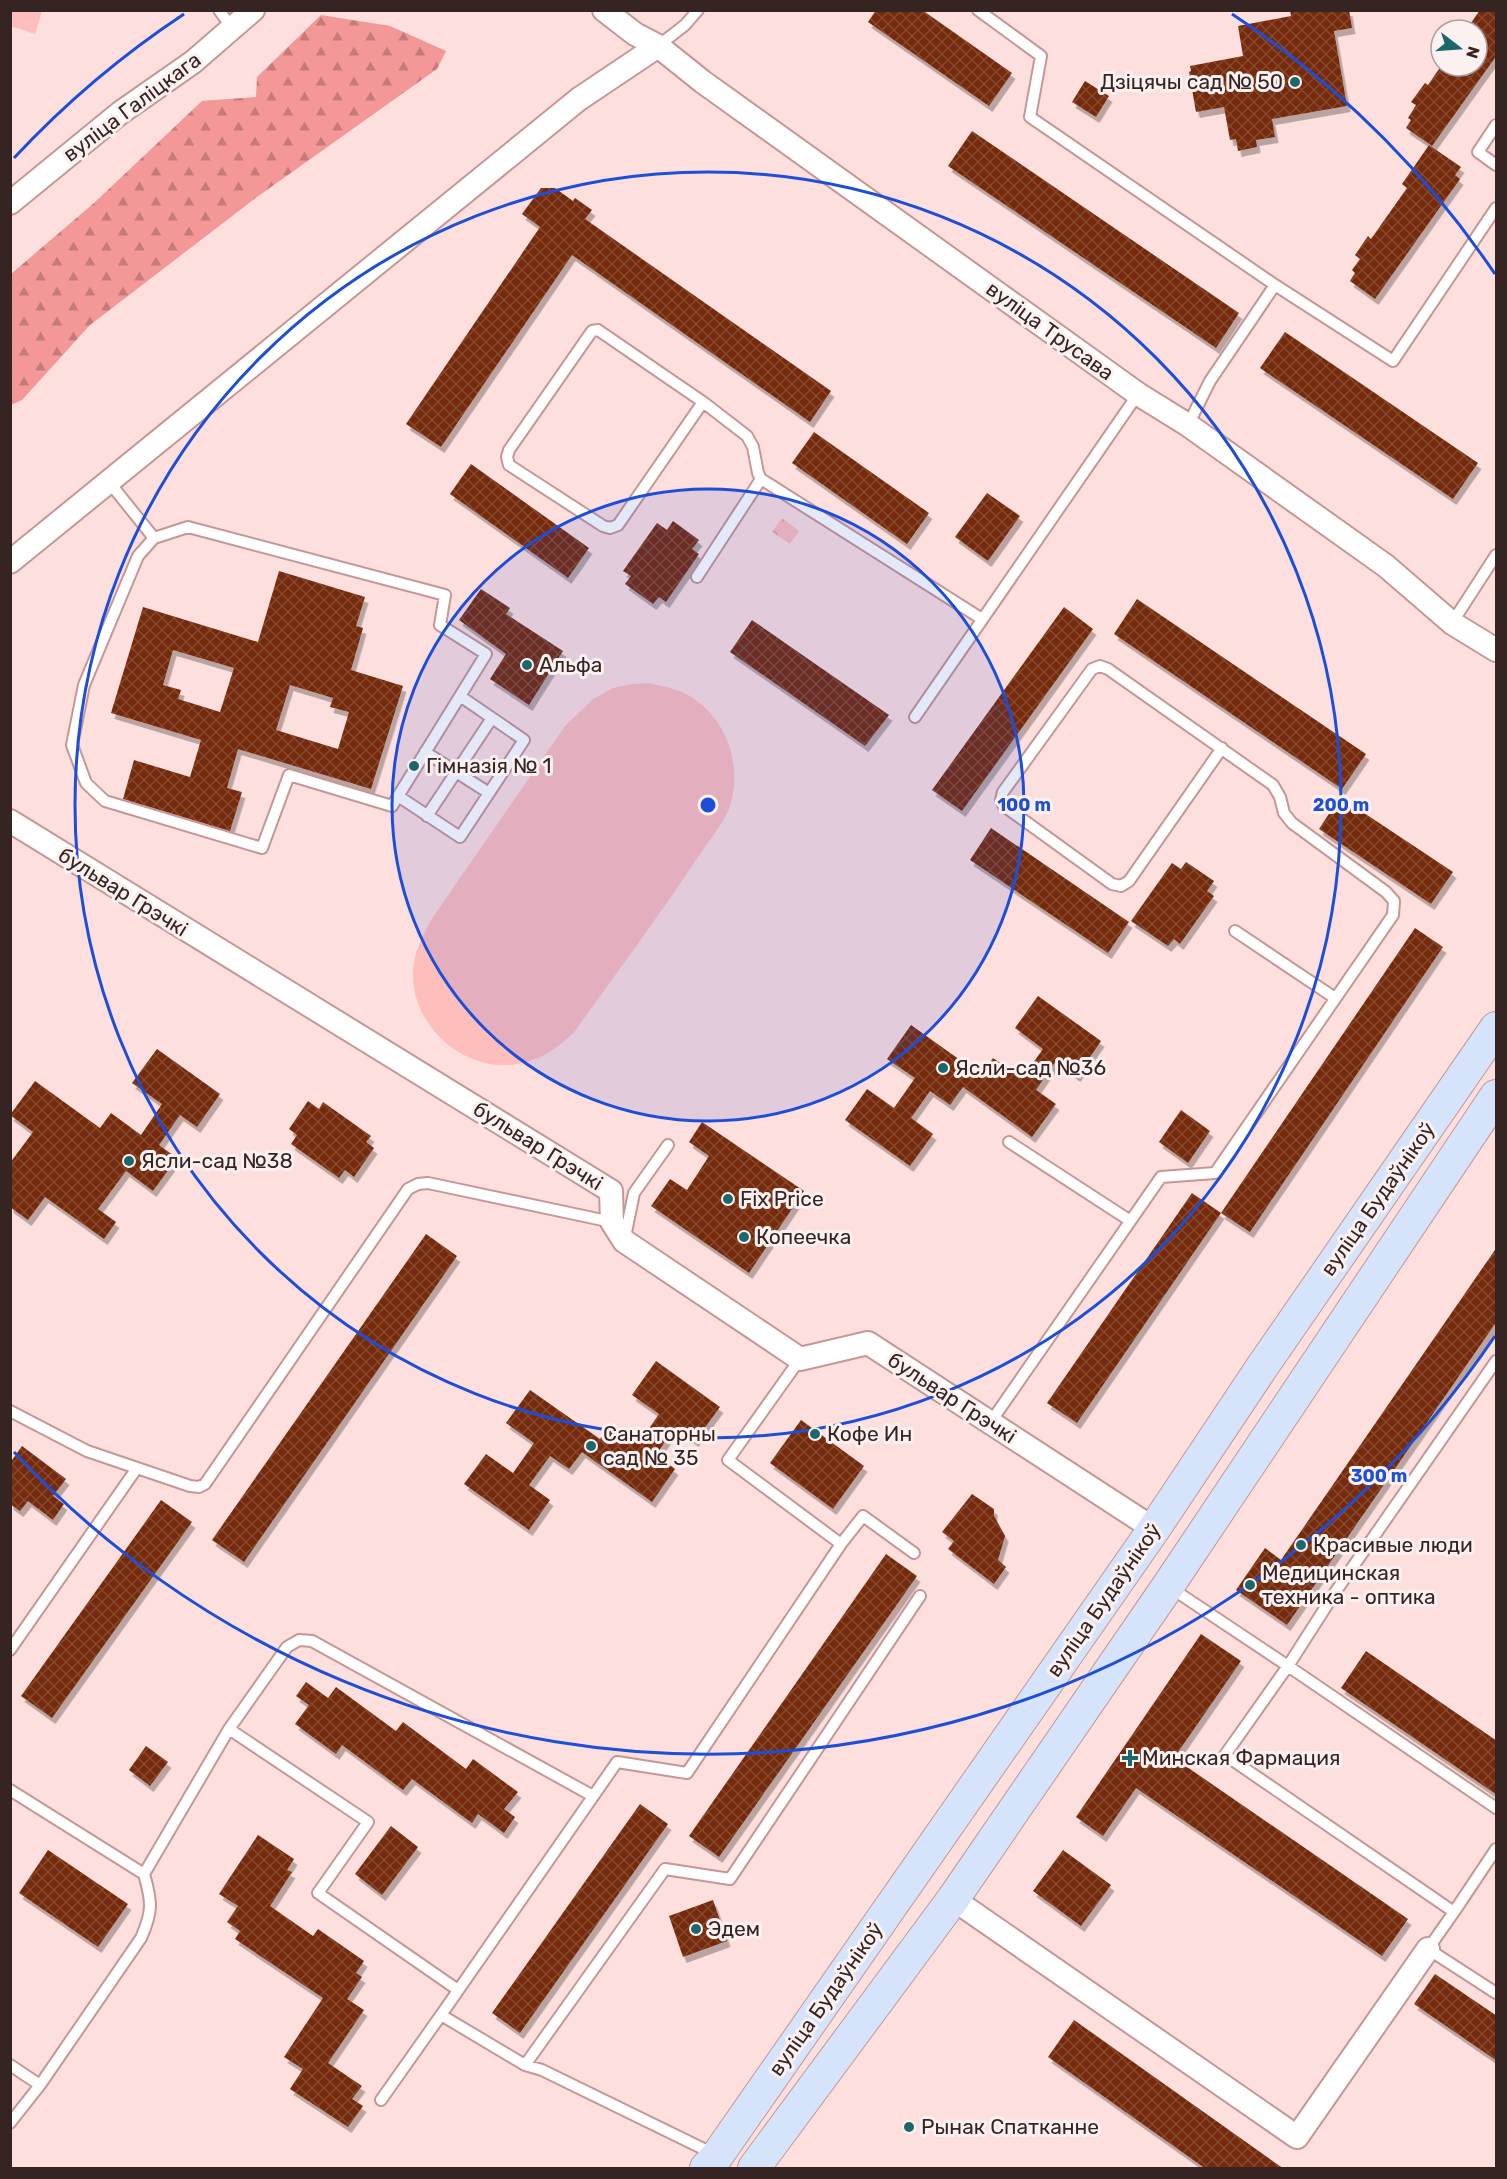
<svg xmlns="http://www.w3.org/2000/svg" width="1507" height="2179" font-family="Rubik,sans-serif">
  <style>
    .green { fill: #febebc }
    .forest { fill: url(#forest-firs) }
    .park { fill: url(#park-crowns) }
    .building { fill: url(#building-cross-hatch); fill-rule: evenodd; filter: url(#shadow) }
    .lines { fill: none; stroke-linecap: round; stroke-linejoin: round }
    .lane-casing { stroke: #c59796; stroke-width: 14 }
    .street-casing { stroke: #c59796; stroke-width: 26 }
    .secondary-casing { stroke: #c59796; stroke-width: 34 }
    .lane { stroke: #fff; stroke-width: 10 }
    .street { stroke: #fff; stroke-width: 22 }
    .secondary { stroke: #d6e4fb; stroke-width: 32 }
    .ring { fill: none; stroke: #1d4ed8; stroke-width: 3 }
    .poi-dot { fill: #1b686c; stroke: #fcf1f1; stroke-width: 2 }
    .labels { text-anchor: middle; stroke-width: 6; stroke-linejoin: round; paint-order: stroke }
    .poi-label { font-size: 21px; fill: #362423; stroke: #fcf1f1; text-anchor: start }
    .street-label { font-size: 21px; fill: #362423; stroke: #fcf1f1 }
    .centre { fill: #1d4ed8; stroke: #fcf1f1; stroke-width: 3 }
    .ring-label { font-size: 18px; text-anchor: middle; font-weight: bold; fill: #1d4ed8; stroke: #fcf1f1; stroke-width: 6; stroke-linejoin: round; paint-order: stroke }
  </style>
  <defs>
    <pattern id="forest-firs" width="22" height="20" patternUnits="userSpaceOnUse" patternTransform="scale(1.5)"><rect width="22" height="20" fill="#f49797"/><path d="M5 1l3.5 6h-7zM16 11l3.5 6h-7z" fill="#c67b7b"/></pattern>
    <pattern id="park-crowns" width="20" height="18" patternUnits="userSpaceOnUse" patternTransform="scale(1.5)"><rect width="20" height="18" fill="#febebc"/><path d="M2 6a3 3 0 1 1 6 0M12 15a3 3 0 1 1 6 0" fill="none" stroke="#daa3a1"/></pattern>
    <pattern id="building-cross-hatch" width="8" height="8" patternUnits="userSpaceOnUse" patternTransform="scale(1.5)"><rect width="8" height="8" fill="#762b0c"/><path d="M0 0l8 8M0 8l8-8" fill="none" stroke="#85482f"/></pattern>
    <filter id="shadow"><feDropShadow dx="3.5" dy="6" stdDeviation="0" flood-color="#0004"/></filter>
  </defs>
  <rect width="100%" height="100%" fill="#fddfdd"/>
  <path class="green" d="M11,10L42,11L35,34L11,26Z
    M648,683C662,686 675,688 688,695C727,717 744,767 729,809C722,826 704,847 694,863C656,920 615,975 575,1031C560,1046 546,1057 526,1062C470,1078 411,1029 413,972C414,951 423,935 433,917L565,726L593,699L613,688L631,684Z"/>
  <path class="forest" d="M321,15L390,26L446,51L437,69L257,197L90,325L22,400L11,405V274L94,203L202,101L256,97L257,77Z"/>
  <path class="park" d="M782,518L799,531L790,544L772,532Z"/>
  <path class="building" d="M876,10H922L1012,73L989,106L868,22Z
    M1290,10H1349L1352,28L1334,31L1347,106L1272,119L1275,137L1256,140L1257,147L1238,151L1236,139L1230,140L1224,107L1196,112L1189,72L1191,71L1190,66L1243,56L1238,26L1291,16Z
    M1480,10H1497V55L1432,146L1406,128L1411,120L1408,118L1416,105L1411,102L1425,83L1428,85L1441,66H1477V30H1466Z
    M1085,81L1109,96L1096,117L1072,102Z
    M972,131L1239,313L1216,348L948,166Z
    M1429,145L1461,167L1455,175L1460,179L1375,299L1350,281L1355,273L1352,270L1360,259L1355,255L1368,236L1371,239L1407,188L1402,184Z
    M541,188H555L573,201L575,198L592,210L585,219L831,391L810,422L572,255L441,447L406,424L540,227L522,214Z
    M1285,332L1478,463L1453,499L1260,368Z
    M814,432L929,513L907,544L792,463Z
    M471,464L589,548L568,578L450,494Z
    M987,493L1020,516L988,561L955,537Z
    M673,521L699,540L692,549L699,554L666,602L659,597L653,604L625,584L631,576L623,571L657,523L667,530Z
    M279,571L365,597L356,626L363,628L351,670L403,686L371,789L238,749L227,788L242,792L230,831L123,799L134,760L190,777L201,740L111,713L143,607L258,642ZM173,650L234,668L220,712L178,699L181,690L163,685ZM290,685L333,698L330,707L349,712L338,749L276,730Z
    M481,589L510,608L506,614L563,651L529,705L490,679L506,654L459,620Z
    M1137,599L1366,754L1342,789L1114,634Z
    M1064,607L1093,629L962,811L932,790Z
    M752,620L889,715L865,746L730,652Z
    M1340,797L1453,872L1431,904L1319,829Z
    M991,828L1129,922L1108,953L970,860Z
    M1186,862L1214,881L1207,891L1214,896L1180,944L1174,939L1168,946L1131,921L1172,863L1181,869Z
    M1415,928L1443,947L1250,1232L1221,1213Z
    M1038,996L1101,1041L1077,1076L1056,1061L1036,1090L1056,1104L1032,1137L963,1087L950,1105L930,1091L911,1118L933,1134L910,1166L845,1120L867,1089L894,1108L915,1078L887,1059L911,1025L981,1075L993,1058L1022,1078L1043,1049L1015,1028Z
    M157,1049L220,1094L197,1127L180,1115L159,1145L177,1158L153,1191L126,1171L98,1209L116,1222L104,1239L45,1197L28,1220L10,1207V1163L33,1132L10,1115L35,1081L100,1128L111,1113L141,1135L162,1104L132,1083Z
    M308,1101L319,1109L323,1102L371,1136L366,1142L374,1148L354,1177L345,1170L339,1178L291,1144L297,1135L289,1129Z
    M1181,1110L1210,1131L1188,1163L1159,1142Z
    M702,1122L804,1191L749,1273L651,1206L670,1179L687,1190L709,1156L689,1142Z
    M1192,1193L1221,1213L1077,1423L1047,1403Z
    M426,1234L457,1256L244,1562L212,1540Z
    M1497,1247V1321L1287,1625L1236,1590L1265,1548L1281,1560Z
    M656,1361L720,1407L695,1441L675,1427L656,1455L675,1469L652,1502L582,1452L569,1469L550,1456L529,1485L550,1500L529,1530L464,1484L486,1454L513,1473L534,1443L506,1423L530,1390L600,1439L611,1423L639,1443L659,1414L632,1395Z
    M801,1420L864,1466L833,1509L770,1463Z
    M22,1446L66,1479L53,1496L64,1504L53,1520L28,1501L20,1511L10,1504V1463Z
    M972,1494L994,1509V1516L1005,1536L998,1560L1006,1567L994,1584L948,1549L954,1541L942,1532Z
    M161,1500L192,1522L52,1718L21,1696Z
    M886,1554L917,1576L719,1857L689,1836Z
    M1201,1634L1241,1661L1174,1758L1408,1919L1382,1956L1136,1788L1103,1836L1076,1817Z
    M1366,1651L1497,1741V1795L1341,1688Z
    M306,1682L328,1698L336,1687L396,1731L403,1722L466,1769L473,1759L518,1792L504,1809L515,1817L504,1833L478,1814L472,1823L412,1779L403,1790L342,1745L336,1754L295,1724L309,1705L296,1696Z
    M146,1746L168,1762L150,1786L129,1770Z
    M640,1804L668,1824L520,2033L492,2013Z
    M391,1826L418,1847L382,1895L355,1874Z
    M258,1835L294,1859L287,1870L292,1872L270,1906L313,1936L318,1929L364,1961L356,1973L362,1977L347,1999L364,2010L328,2063L362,2086L352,2099L363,2106L348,2127L290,2089L303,2069L284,2057L323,1998L235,1939L240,1931L227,1922L238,1906L219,1894Z
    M48,1850L128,1904L98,1947L19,1893Z
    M1063,1850L1111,1885L1081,1926L1033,1891Z
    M713,1900L727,1941L683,1957L669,1916Z
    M1435,1974L1497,2016V2061L1414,2004Z
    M1074,2020L1284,2169H1206L1048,2057Z"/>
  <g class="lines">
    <defs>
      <path id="lane" d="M219,10L232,28
        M978,10L1041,56L1030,117L1275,285L1393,361L1496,208
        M658,46L685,25L698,10
        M1496,125L1478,152L1496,165
        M703,402L618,525L610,528L603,526L509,465L507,457L509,450L592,331L598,330L703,402L747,436L753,447L758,473L761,479L982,619
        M1188,425L1210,381L1275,285
        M109,482L154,538L188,527L445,595L440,625L486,654L392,806L289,775L262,848L105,801L86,783L72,745L84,685L138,556L154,538
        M697,577L761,479
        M1452,623L1496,555
        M915,717L1138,394
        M425,752L489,793
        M398,796L460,837L524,740L460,696
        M427,816L492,718
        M1235,931L1335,998
        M1009,1142L1129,1220
        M625,1237L634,1193L668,1145
        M10,1411L87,1451L190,1486L199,1487L205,1484L408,1189L418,1184L428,1183L612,1222
        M990,1423L1161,1177L1215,1173L1393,915L1394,901L1386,892L1292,823L1284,813L1280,797L1273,785L1108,669L1100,666L1092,669L1003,792L1001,800L1004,806L1112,884L1121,886L1129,881L1222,748
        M841,1544L863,1516L914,1553
        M1171,1588L1288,1666L1336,1591L1496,1361
        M10,1650L137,1468
        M229,1729L368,1822L318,1893L458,1990
        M10,1790L144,1874L229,1729L287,1647L299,1640L312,1641L593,1796
        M1496,1808L1288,1666L1225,1755L1454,1912L1496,1849
        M1454,1912L1428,1949L1496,1993
        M10,2065L40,2085L141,1938C153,1911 152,1902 144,1874
        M525,2065L665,1869L730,1879L920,1596
        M381,2100L441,2015
        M10,2123L40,2085
        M714,2154L542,2070L525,2065L441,2015L617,1762L687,1773L841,1544L728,1460L800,1359"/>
      <path id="street" d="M604,10L635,34L658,46L703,82L1138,394L1188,425L1386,566L1452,623L1496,650
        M10,203L120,113L193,62L253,10
        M10,562L579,99L658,46
        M10,821L611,1191L612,1222L624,1241L800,1359L868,1343L1154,1529
        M953,1899L1297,2137L1428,1949"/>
      <path id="secondary" d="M706,2168L717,2156L1154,1529L1262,1367L1496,1028
        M754,2168L953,1899L1168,1586L1496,1096"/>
    </defs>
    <use href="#lane" class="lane-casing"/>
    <use href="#street" class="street-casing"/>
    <use href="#secondary" class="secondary-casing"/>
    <use href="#lane" class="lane"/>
    <use href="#street" class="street"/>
    <use href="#secondary" class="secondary"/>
  </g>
  <circle cx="708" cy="805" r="316" fill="#1d4ed8" fill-opacity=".12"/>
  <g class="ring">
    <circle cx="708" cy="805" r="316"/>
    <circle cx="708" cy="805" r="633"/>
    <path d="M1495 1336A949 949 0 0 1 14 1452M14 158A949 949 0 0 1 184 14M1232 14A949 949 0 0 1 1495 274"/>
  </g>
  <g class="poi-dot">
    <circle cx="1295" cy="82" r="6"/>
    <circle cx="527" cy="665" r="6"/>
    <circle cx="414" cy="766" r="6"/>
    <circle cx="943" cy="1068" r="6"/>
    <circle cx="129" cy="1161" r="6"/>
    <circle cx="728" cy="1199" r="6"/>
    <circle cx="744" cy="1237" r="6"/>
    <circle cx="815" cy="1434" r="6"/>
    <circle cx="591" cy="1446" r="6"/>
    <circle cx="1301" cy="1545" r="6"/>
    <circle cx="1250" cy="1585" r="6"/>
    <path d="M1127 1749h6v6h6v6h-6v6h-6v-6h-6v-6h6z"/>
    <circle cx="696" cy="1929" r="6"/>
    <circle cx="909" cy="2127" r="6"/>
  </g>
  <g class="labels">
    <g class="poi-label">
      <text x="1283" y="89" text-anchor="end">Дзіцячы сад № 50</text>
      <text x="539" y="672">Альфа</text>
      <text x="426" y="773">Гімназія № 1</text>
      <text x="955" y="1075">Ясли-сад №36</text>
      <text x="141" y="1168">Ясли-сад №38</text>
      <text x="740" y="1206">Fix Price</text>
      <text x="756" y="1244">Копеечка</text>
      <text x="603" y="1441">Санаторны<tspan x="603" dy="24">сад № 35</tspan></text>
      <text x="827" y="1441">Кофе Ин</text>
      <text x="1313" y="1552">Красивые люди</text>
      <text x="1262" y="1580">Медицинская<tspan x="1262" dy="24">техника - оптика</tspan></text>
      <text x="1142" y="1765">Минская Фармация</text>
      <text x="708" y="1936">Эдем</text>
      <text x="921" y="2134">Рынак Спатканне</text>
    </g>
    <g class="street-label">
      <text transform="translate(132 107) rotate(-37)" y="7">вуліца Галіцкага</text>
      <text transform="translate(1050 331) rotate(36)" y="7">вуліца Трусава</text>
      <text transform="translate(123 892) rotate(32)" y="7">бульвар Грэчкі</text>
      <text transform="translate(538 1146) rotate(32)" y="7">бульвар Грэчкі</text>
      <text transform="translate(1378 1199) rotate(-55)" y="7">вуліца Будаўнікоў</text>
      <text transform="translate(952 1398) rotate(33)" y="7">бульвар Грэчкі</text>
      <text transform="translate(1104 1600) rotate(-55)" y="7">вуліца Будаўнікоў</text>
      <text transform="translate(826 1999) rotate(-55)" y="7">вуліца Будаўнікоў</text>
    </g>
  </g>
  <circle cx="708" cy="805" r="9" class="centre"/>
  <g class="ring-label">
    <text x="1024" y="811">100 m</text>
    <text x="1341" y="811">200 m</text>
    <text x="1379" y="1482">300 m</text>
  </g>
  <rect width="1507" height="2179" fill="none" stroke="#362423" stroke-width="24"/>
  <g transform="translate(1459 48) rotate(107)"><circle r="28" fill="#fcf1f1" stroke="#ad9f9f" stroke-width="1.5"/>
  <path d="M0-4.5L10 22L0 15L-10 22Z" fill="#1b686c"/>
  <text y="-9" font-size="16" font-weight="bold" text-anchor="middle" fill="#362423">N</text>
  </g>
</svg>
